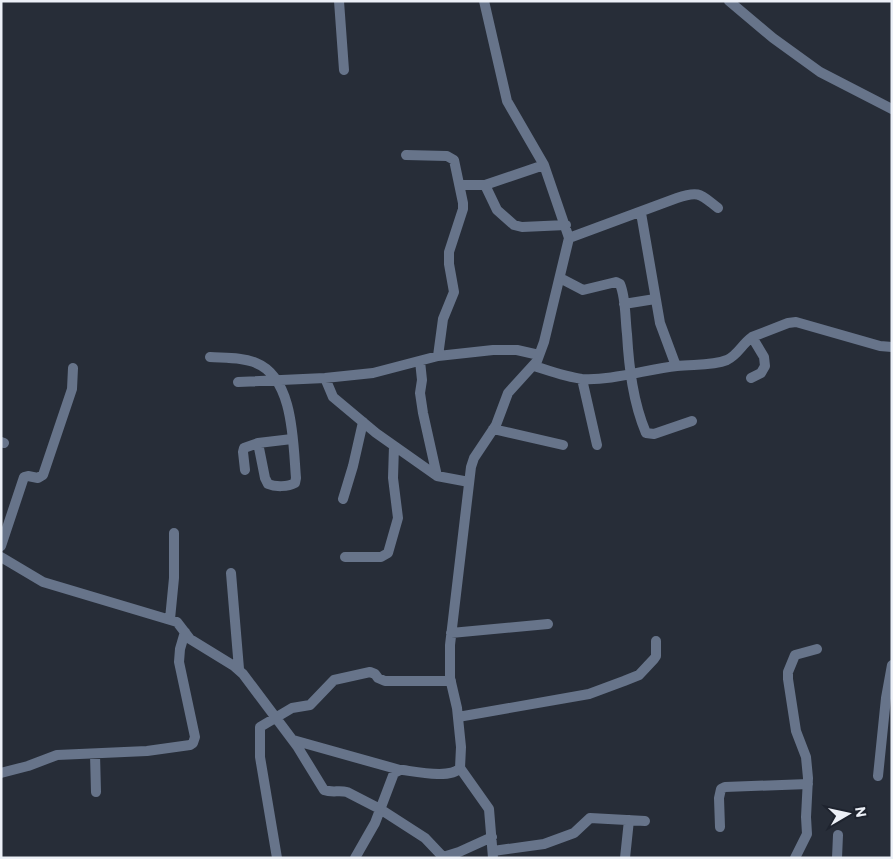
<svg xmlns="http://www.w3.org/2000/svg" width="893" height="859" font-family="Commissioner,sans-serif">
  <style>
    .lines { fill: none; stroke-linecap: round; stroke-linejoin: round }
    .minor { stroke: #67748a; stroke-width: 10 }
  </style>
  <rect width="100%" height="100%" fill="#272d38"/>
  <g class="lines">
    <path class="minor" d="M339,1L344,70
      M729,1L773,38L820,72L892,109
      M406,155L447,156L454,160L463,203V209L449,252V264L454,292L443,319L438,356
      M460,185H485L544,165
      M485,185L497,210L514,225L522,227L566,225
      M641,213L660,323L676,366
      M569,238L677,198C700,190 701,195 718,208
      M560,278L583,290L616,282L620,284C626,298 625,318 627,334C629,368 633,402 646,433L654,434L692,421
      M624,304L655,299
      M210,357C224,358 243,357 256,363C294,378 293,443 296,478L295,483C288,487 275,487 268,484L265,478L258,443
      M420,361L422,380L420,393L423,413L437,476
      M534,366C550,371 566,377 582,379C611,381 648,369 677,366C693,364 712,366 727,360C738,355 742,344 752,337L788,323L796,322L880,346L892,347
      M325,378L333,397L376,433L437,476L469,482
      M751,378L761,373L765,366L764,357L752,337
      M582,379L597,445
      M238,382L325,378L373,373L438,356L493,350H517L539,355
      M493,429L563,445
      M1,442L4,443
      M245,470L243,452L244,448L258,443L292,439
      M343,499L353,466L363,422
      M1,546L24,477L28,476L38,478L43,475L72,389L73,368
      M1,557L43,582L177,622L190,639L234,666L243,674L297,746L324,790C332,793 339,790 347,792L380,809L425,838L443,857L459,852L492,837
      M345,557H381L388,553L398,518L393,478L394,446
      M231,573L239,669
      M170,619L174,578V533
      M451,633L548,624
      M458,717L589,694L624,681L639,675L654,659L656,656V641
      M293,740L400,770
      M95,754L96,792
      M460,768L489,809L493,858
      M1,773L28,766L57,755L147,751L190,745L193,743L195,737L179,662L180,649L185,632
      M878,776L886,698L892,665
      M720,827L719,798L721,789L725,787L808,784
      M493,851L544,844L574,833L590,818L645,821
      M277,858L260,757V727L292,708L310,705L334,680L370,672L375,674L378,678L385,681H451
      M355,858L375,823L394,773L400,770H403C417,772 451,779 460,768L461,747L457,708L450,678V645L471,467L474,458L496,425L508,393L537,361L544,342L569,238L544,165L507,101L484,1
      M625,858L629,820
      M795,858L807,834L806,817L808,778L806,757L796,731L788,679V672L795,655L817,649
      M837,858L838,835"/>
  </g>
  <rect width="893" height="859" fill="none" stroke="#ecf0f7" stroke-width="5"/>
  <g transform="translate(848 814) rotate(81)" stroke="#1e232e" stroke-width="4" paint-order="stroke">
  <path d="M0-4L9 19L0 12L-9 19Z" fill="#ecf0f7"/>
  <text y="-8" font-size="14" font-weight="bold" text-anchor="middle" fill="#ecf0f7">N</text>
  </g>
</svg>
